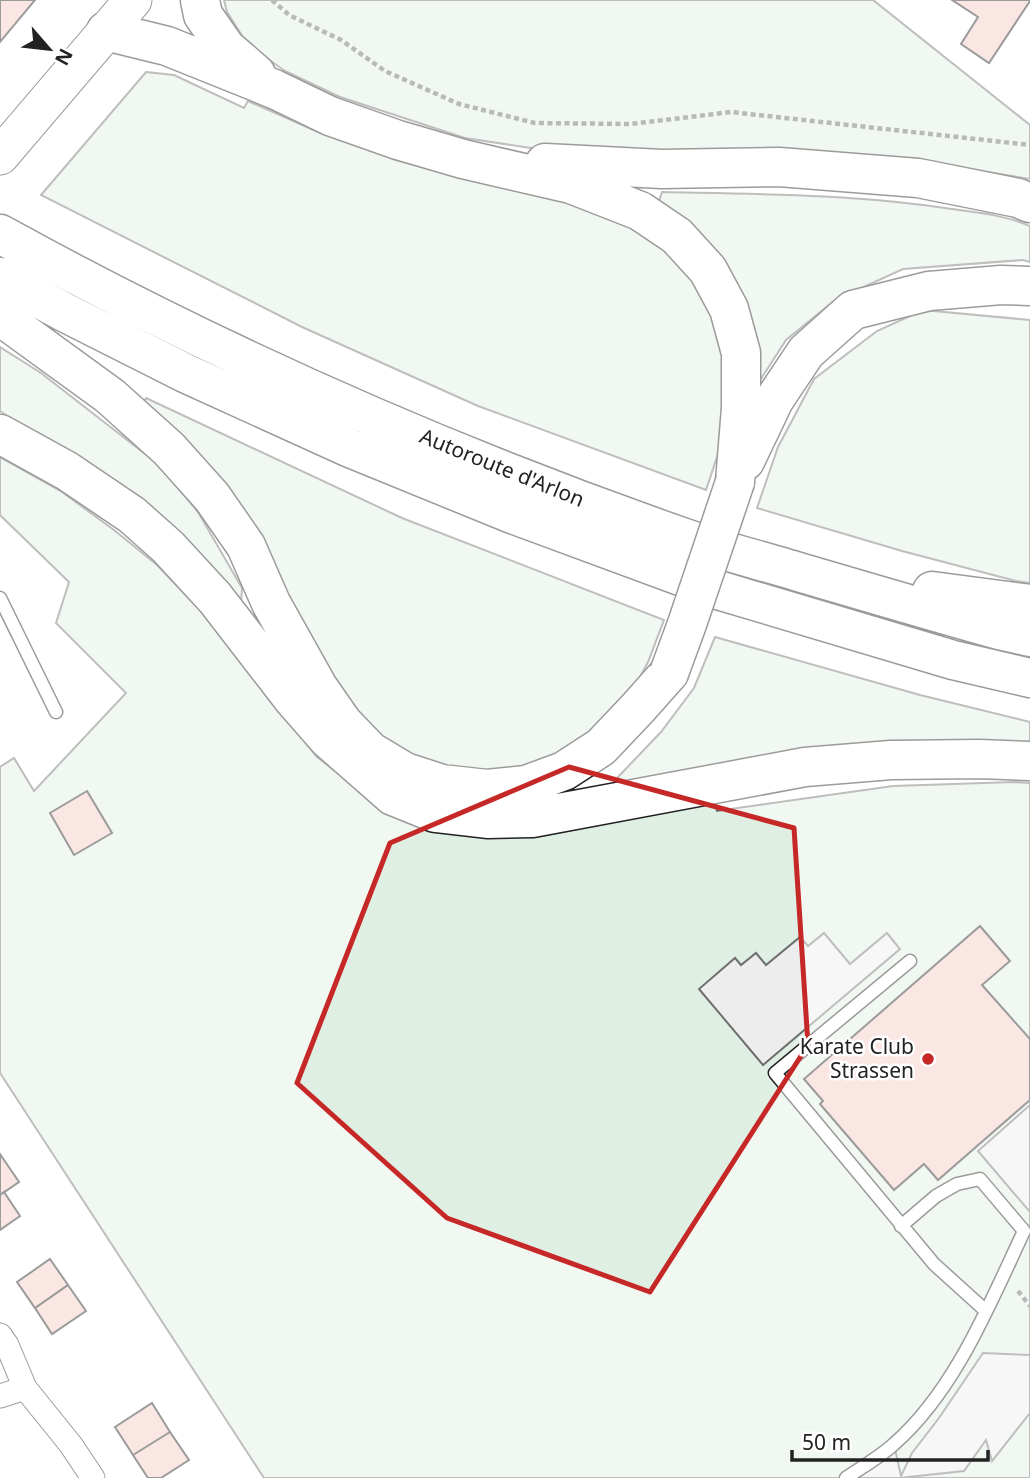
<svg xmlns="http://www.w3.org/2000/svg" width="1030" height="1478" font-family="'Noto Sans',sans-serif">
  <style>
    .green { fill: #e0efe3; stroke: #6f6f6f; stroke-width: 2 }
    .parking { fill: #ededed; stroke: #6f6f6f; stroke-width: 2 }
    .building { fill: #f3c9c0; stroke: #222; stroke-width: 2 }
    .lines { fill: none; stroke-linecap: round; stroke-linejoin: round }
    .lane-casing { stroke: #222; stroke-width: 15 }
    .street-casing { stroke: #222; stroke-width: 25 }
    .primary-casing { stroke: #222; stroke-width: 39 }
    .highway-casing { stroke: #222; stroke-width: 41 }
    .path { stroke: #646464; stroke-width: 4.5; stroke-dasharray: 5 3.5; stroke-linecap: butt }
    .lane { stroke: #fff; stroke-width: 12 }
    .street { stroke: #fff; stroke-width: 23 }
    .primary { stroke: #fff; stroke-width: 37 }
    .highway { stroke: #fff; stroke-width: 38 }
    .highway-bridge-casing { stroke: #222; stroke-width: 41; stroke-linecap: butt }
    .highway-bridge { stroke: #fff; stroke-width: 38 }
    .marked { fill: none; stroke: #c62828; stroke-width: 5; stroke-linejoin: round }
    .poi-dot { fill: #c62828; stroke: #fff; stroke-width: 2.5 }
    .labels { text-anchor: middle; stroke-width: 5; stroke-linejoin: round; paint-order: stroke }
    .street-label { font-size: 21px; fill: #222; stroke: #fff }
    .poi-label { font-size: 21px; fill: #222; stroke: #fff; text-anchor: end }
  </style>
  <rect width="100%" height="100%" fill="#fff"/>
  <path class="green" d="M224,0H873L1030,125V179L914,160L537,149L465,138L340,97L285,71L248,45L227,12Z
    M146,72L174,75L244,108L248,101L325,135L396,160L459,177L569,198L635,222L699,277L730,357L726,430L706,490L478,406L302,327L41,195Z
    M662,192C758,194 856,194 952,209C979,213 1004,215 1030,226V262L1023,260L903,269L835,300L786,340L757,385L657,208Z
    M923,310L1030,320V583L1016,581L902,551L757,508L778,447L814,379L877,331Z
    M0,347L41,373L158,464L198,512L242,588L241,605L76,462L0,411Z
    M146,398L402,518L664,620L648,662L629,698L562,758L490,774L412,759L355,717L142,406Z
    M0,457L62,492L114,530L157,565L200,610L317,757L383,808L484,836H541L715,802L717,811L893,786L1014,782L1030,783V1478H264L0,1073V767L14,758L34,791L126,693L56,623L69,582L0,515Z
    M715,637L920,695L1030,722V747L622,787L618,777L661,732L694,688Z"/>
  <path class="parking" d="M824,933L850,964L887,933L900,949L763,1065L699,989L735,958L741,965L756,953L766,965L800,937L808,946Z
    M1030,1105V1212L978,1151Z
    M983,1353L1030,1355V1413L992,1461L986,1440L964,1471L899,1478H846L894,1445L901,1476L912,1453L939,1418Z"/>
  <path class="building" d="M0,0H35L0,42Z
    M952,0H1030V1L989,63L961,44L978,17Z
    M87,791L112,833L74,855L50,813Z
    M980,926L1010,961L982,985L1030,1039V1100L938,1180L924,1164L894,1190L820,1104L823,1101L804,1079Z
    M0,1154L19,1182L0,1195Z
    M4,1192L20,1216L0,1230V1195Z
    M50,1259L68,1285L35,1308L17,1282Z
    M68,1285L86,1311L52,1334L35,1308Z
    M152,1403L170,1432L133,1455L115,1427Z
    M170,1432L189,1460L161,1478H148L133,1455Z"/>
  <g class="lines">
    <defs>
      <path id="lane" d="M0,598L56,712
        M910,961L775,1073L934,1264L986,1311
        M846,1478C862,1467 880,1457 894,1444C955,1391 990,1303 1024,1231L980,1179L957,1184L936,1196L901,1226"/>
      <path id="street" d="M0,1335L7,1345L25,1388L71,1445L93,1478
        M0,1396L25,1388"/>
      <path id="primary" d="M0,156L133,0"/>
      <path id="highway" d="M200,0L203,15L226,48L256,74
        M106,31L167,46L274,89L330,116L398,140L463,159L571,184L640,211L677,236L708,270L729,309L741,353V408L735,482
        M545,163L662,169L779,167L918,178L1018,198L1030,203
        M0,234C218,354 447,455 682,537C713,548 744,556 775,565C850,587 924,609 999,630L1030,637
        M0,277L64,312L185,373L350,448L512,514L718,590L953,660L1030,678
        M0,316L110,396L169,449L212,497L246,546L271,603L318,687L343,723L370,751L405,772L442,784L487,789L526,785L564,771L601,747L638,708L669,673
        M0,434L67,471L132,515L168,547L215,598L293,699L328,739L393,796L435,813L487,819L532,818L805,767L891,760L979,759L1030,761
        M745,461L774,400L806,352L853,310L929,291L1001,285L1030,286
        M932,591L1030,604"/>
    </defs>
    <use href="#lane" class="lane-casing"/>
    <use href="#street" class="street-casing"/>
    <use href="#primary" class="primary-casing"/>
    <use href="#highway" class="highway-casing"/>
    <path class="path" d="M272,0L289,15L341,40L385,71L459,104L535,123L631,124L731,112L1030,145
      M1018,1291L1030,1306"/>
    <use href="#lane" class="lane"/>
    <use href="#street" class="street"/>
    <use href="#primary" class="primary"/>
    <use href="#highway" class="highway"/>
    <defs>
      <path id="highway-bridge" d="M669,673L687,624L735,482"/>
    </defs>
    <use href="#highway-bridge" class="highway-bridge-casing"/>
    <use href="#highway-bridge" class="highway-bridge"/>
  </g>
  <path d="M0 0H1030V1478H0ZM569,767L794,828L808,1045L650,1292L447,1218L297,1083L390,843Z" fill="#fff" fill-opacity=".55" fill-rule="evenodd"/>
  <path class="marked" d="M569,767L794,828L808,1045L650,1292L447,1218L297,1083L390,843Z"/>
  <circle class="poi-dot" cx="928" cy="1059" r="7"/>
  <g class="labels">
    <g class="street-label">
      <text transform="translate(502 468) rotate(22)" y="7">Autoroute d'Arlon</text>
    </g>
    <g class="poi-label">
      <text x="914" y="1054">Karate Club<tspan x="914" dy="24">Strassen</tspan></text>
    </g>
  </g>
  <g transform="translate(49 49) rotate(118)" stroke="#ffffff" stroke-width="5" paint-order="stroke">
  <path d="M0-5L12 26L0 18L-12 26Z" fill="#222222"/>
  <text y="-10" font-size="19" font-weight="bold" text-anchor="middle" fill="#222222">N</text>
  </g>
  <path d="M792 1450v10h196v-10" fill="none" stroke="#222222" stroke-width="3.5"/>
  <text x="802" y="1450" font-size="21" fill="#222222" stroke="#ffffff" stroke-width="5" paint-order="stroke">50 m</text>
</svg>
